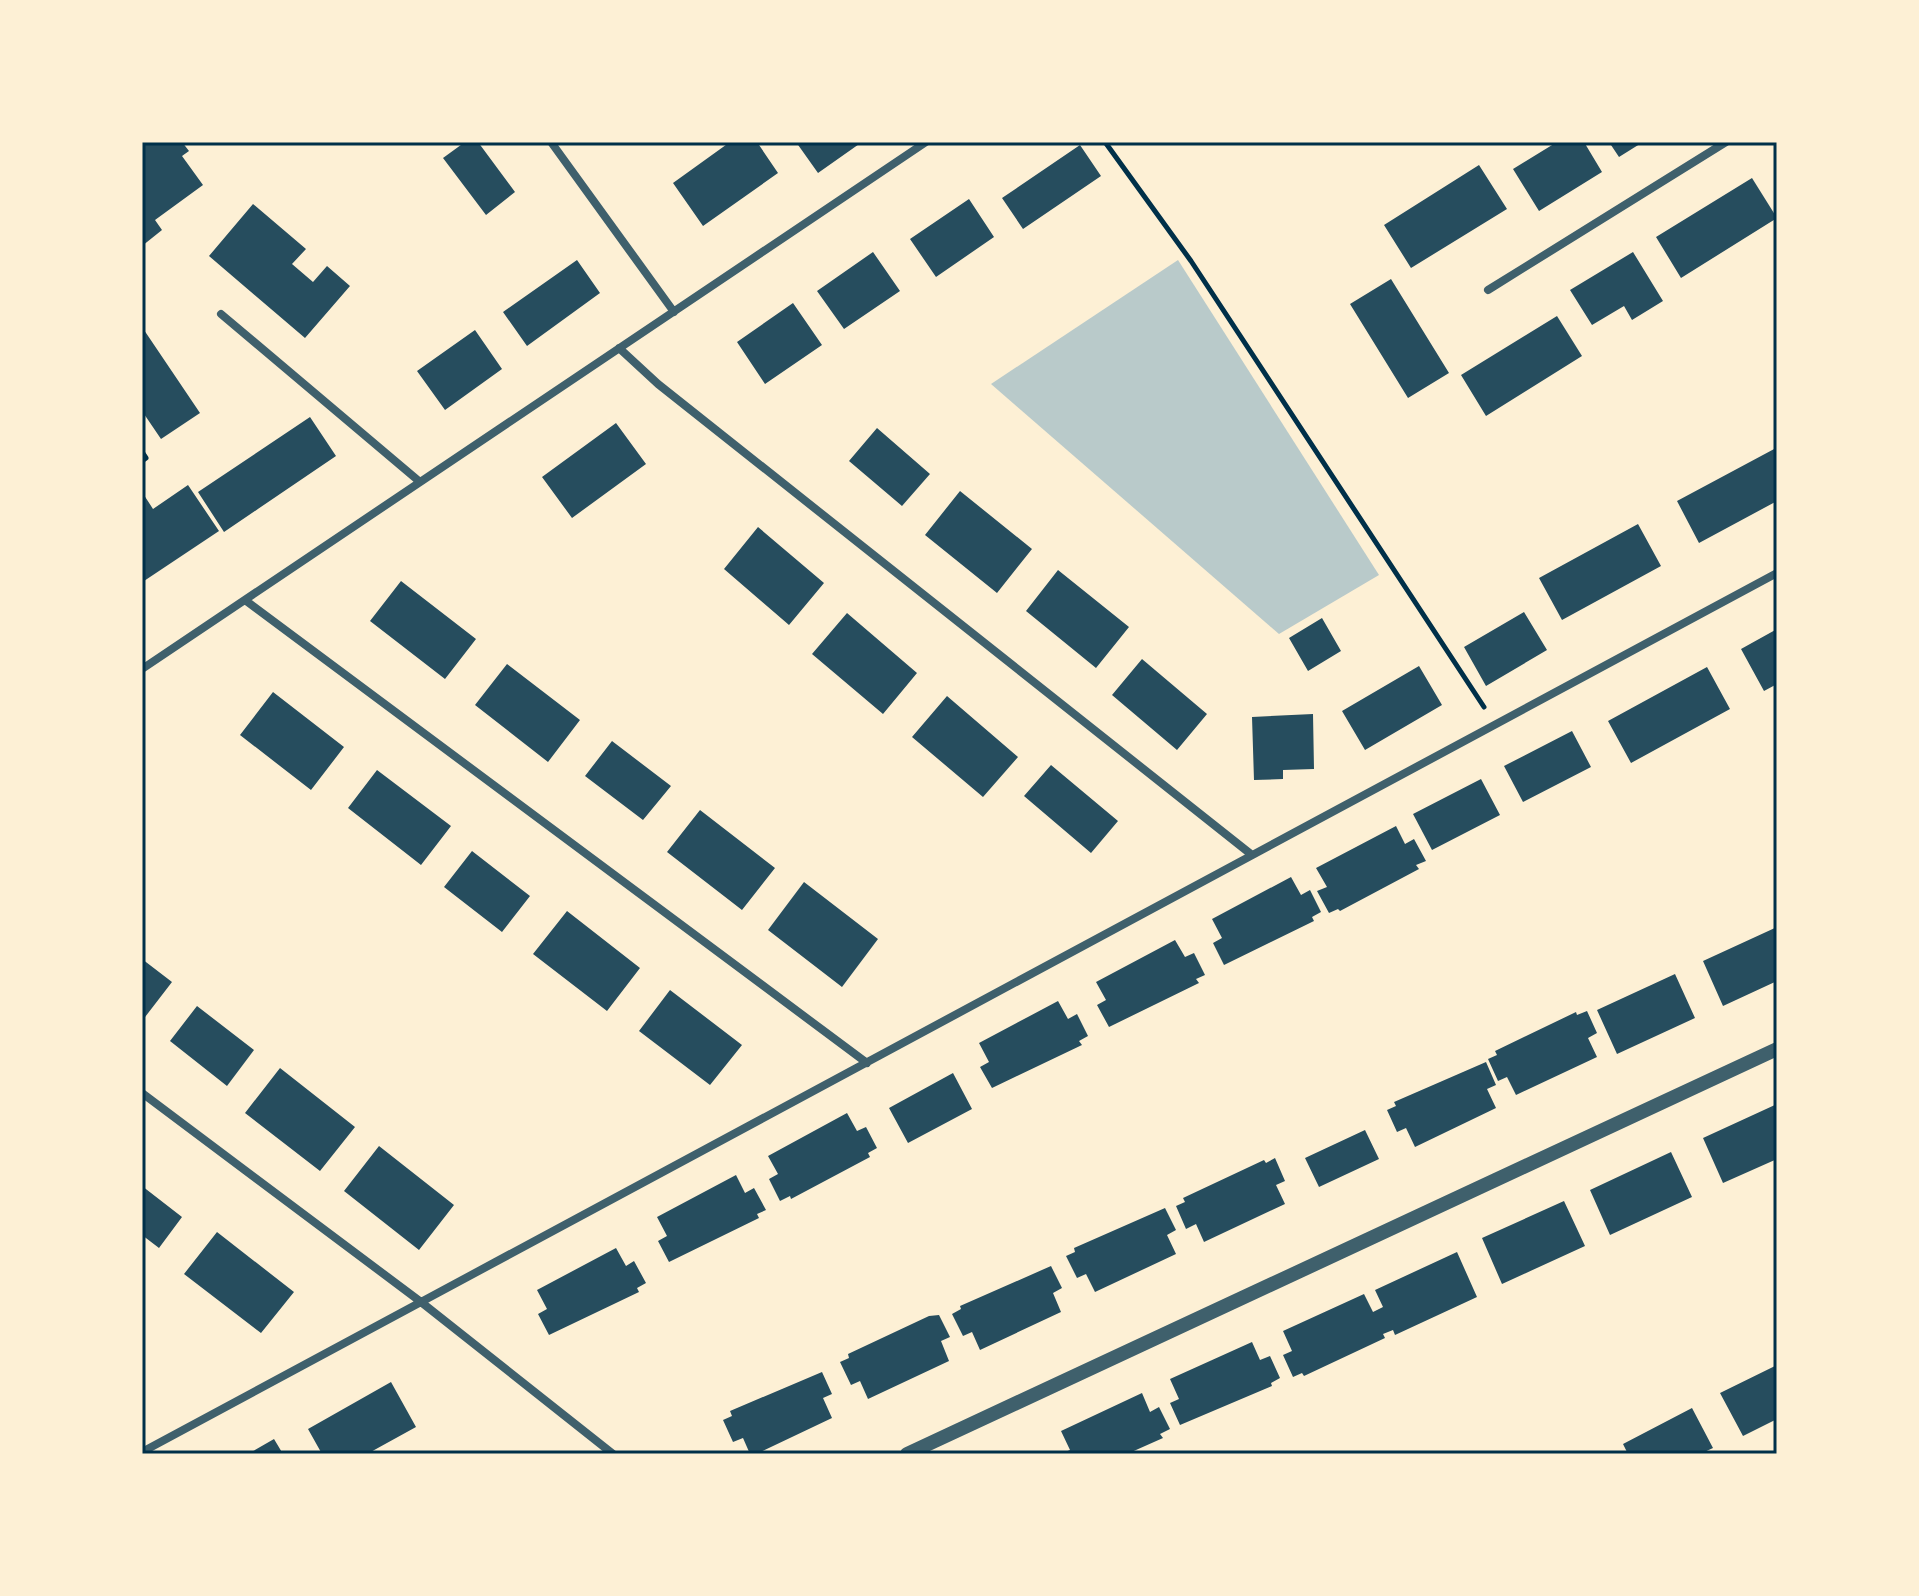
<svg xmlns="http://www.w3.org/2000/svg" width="1919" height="1596" font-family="'IBM Plex Sans',sans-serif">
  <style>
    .green { fill: #b9caca }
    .building { fill: #264d5e }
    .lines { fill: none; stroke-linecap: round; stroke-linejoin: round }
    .path { stroke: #003049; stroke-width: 5 }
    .minor { stroke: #3f606c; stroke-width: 8 }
    .tertiary { stroke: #3f606c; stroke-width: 14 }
    .neatline { fill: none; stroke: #003049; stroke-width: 3 }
  </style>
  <rect width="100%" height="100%" fill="#fdf0d5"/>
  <path class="green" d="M1178,260L1379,575L1279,634L991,384Z"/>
  <path class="building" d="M142,142H182L189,151L182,156L203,185L155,220L162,230L142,246Z
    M465,142H478L515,192L486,215L443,158Z
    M730,142H757L778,173L703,226L673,183Z
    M796,142H862L818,173Z
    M1557,142H1584L1602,172L1539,211L1513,169Z
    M1609,142H1643L1619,157Z
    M1080,145L1101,176L1023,229L1002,198Z
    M1479,165L1507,209L1411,268L1384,225Z
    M1752,178L1777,218L1681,278L1656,237Z
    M969,199L994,237L936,277L910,239Z
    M253,204L306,249L292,264L313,282L327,266L350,286L305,338L209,256Z
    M873,252L900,291L844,329L817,291Z
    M1633,252L1663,301L1632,320L1624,306L1592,325L1570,290Z
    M577,260L600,293L527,346L503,312Z
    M1391,279L1449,373L1408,398L1350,304Z
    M793,303L822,345L765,384L737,342Z
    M1557,316L1582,356L1486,416L1461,375Z
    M142,327L200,413L161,439L142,411Z
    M475,330L502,369L445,410L417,371Z
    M310,417L336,456L224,532L198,492Z
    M616,423L646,464L572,518L542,477Z
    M877,428L930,474L902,506L849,461Z
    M1776,448L1777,501L1699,543L1677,501Z
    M188,485L219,531L144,581L142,492L153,509Z
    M960,491L1032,549L997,593L925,535Z
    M1638,524L1661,566L1562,620L1539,578Z
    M758,527L824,583L789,625L724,569Z
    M1058,570L1129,627L1096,668L1026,611Z
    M401,581L476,639L445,679L370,621Z
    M1524,612L1547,650L1486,686L1464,647Z
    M847,613L917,673L883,714L812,654Z
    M1322,618L1341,651L1308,671L1289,638Z
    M1777,629V684L1764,691L1741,649Z
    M1142,659L1207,714L1177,750L1112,695Z
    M507,664L580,720L548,762L475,705Z
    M1419,666L1442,705L1365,750L1342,711Z
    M1707,667L1730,709L1631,763L1608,721Z
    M273,692L344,747L311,790L240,735Z
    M947,696L1018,757L983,797L912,737Z
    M1313,714L1314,769L1283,770V779L1254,780L1252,717Z
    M1572,731L1591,767L1523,802L1504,766Z
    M612,741L671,786L643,820L585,776Z
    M1051,765L1118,821L1091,853L1024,796Z
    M377,770L451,826L421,865L348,808Z
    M1481,779L1500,815L1432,850L1413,814Z
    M700,810L775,868L742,910L667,852Z
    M1396,826L1405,844L1414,839L1426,861L1416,865L1419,869L1340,911L1338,909L1329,913L1317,891L1327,887L1316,868Z
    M472,851L530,896L502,932L444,887Z
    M1291,877L1301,895L1310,890L1321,912L1312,917L1314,921L1224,965L1213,943L1222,938L1212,919Z
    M804,882L878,939L842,987L768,930Z
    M567,911L640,968L607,1011L533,954Z
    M1777,927V981L1723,1006L1703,961Z
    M1175,940L1185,957L1194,953L1205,975L1196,979L1199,983L1109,1027L1097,1005L1106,1000L1096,982Z
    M142,959L172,982L142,1021Z
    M1675,974L1695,1018L1617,1054L1597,1010Z
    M670,990L742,1045L710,1085L639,1031Z
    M1058,1001L1068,1019L1077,1014L1088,1036L1079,1041L1082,1045L992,1088L980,1067L989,1062L979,1043Z
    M197,1006L254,1050L227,1086L170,1041Z
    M1587,1011L1597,1033L1588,1038L1597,1057L1516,1095L1507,1077L1498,1081L1488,1059L1497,1055L1495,1051L1576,1012L1577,1015Z
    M1486,1062L1496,1085L1487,1089L1496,1108L1415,1147L1406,1128L1397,1132L1387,1110L1396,1106L1394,1102Z
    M280,1068L355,1127L320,1171L245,1113Z
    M953,1073L972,1109L908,1143L889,1108Z
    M1777,1104V1159L1723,1183L1703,1138Z
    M847,1113L857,1131L866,1127L877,1148L868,1153L870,1157L791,1199L790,1196L780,1201L769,1179L778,1174L768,1156Z
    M1365,1130L1379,1159L1319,1187L1305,1158Z
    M379,1146L454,1205L419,1250L344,1191Z
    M1671,1152L1692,1197L1610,1235L1590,1190Z
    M1275,1158L1285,1181L1276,1185L1285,1204L1204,1242L1196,1224L1186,1229L1176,1206L1185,1202L1183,1198L1264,1160L1266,1163Z
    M736,1175L745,1193L754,1188L766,1210L757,1214L759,1218L669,1262L658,1241L667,1236L657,1217Z
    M142,1186L182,1217L159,1248L142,1235Z
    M1564,1201L1585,1246L1502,1284L1482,1238Z
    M1165,1208L1176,1230L1167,1235L1176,1254L1095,1292L1086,1274L1077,1278L1066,1256L1075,1252L1074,1248Z
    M217,1232L294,1292L261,1333L184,1274Z
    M616,1248L626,1266L634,1261L646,1283L637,1288L639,1292L549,1335L538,1314L547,1309L537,1290Z
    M1457,1252L1477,1297L1395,1335L1393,1330L1383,1334L1385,1338L1304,1376L1302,1373L1293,1377L1283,1355L1292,1351L1283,1331L1364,1294L1373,1312L1383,1307L1375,1290Z
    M1051,1266L1062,1288L1053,1293L1061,1312L980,1350L972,1332L963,1336L952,1314L961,1309L960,1306Z
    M939,1315L950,1337L941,1341L949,1361L868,1399L860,1381L851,1385L840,1362L849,1358L848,1354L929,1316Z
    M1252,1342L1260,1360L1270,1356L1280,1378L1271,1383L1272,1386L1180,1425L1170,1403L1179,1399L1170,1379Z
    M1777,1365V1419L1743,1436L1720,1393Z
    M822,1372L832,1394L823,1398L832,1418L756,1454H750L743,1438L733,1442L723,1420L732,1416L730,1411Z
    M391,1382L416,1427L367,1454H322L308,1429Z
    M1142,1393L1150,1412L1159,1407L1170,1429L1160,1434L1163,1438L1127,1454H1060L1070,1450L1061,1431Z
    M1692,1408L1713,1448L1700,1454H1628L1623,1444Z
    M274,1439L283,1454H248Z"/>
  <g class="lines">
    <path class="path" d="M1105,142L1191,261L1484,707
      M142,452L146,458L142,461"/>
    <path class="minor" d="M551,142L674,312
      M1488,290L1726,142
      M221,314L420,482
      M619,348L658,384L1252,855
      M245,600L867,1063
      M142,669L926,142
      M142,1093L421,1302L613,1454
      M142,1452L1777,573"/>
    <path class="tertiary" d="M907,1454L1777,1049"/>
  </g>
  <rect width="1919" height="1596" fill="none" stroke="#fdf0d5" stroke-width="288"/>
  <rect x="144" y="144" width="1631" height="1308" class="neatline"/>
</svg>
